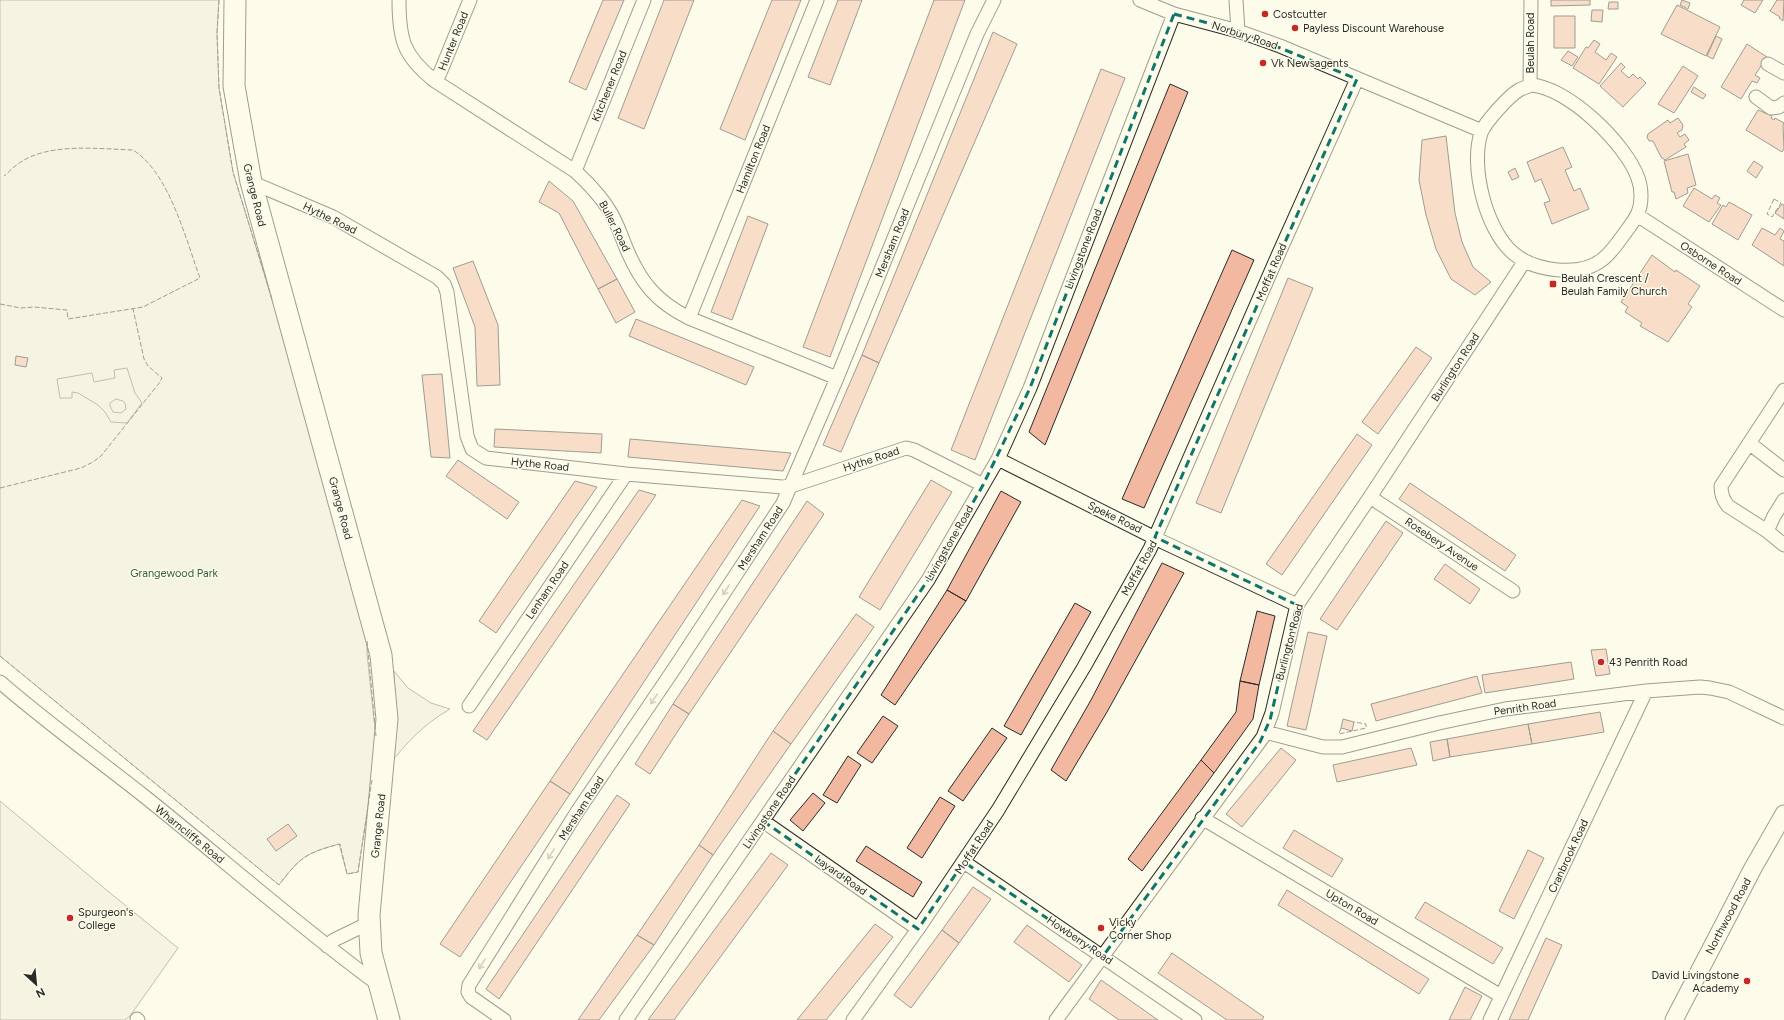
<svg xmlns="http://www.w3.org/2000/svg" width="1784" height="1020" font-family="Figtree,sans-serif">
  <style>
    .green { fill: #ecebdb; stroke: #74746e }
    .parking { fill: #eceadb; stroke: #74746e; fill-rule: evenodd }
    .building { fill: #f2b8a0; stroke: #2b2b2b }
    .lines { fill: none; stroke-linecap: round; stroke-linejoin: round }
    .minor-casing { stroke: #2b2b2b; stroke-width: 15 }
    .tertiary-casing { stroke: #2b2b2b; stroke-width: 19 }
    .primary-casing { stroke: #2b2b2b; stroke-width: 23 }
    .minor { stroke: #fdfbea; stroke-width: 13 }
    .tertiary { stroke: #fdfbea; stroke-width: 17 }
    .primary { stroke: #fdfbea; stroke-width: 21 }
    .fence { stroke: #2b2b2b; stroke-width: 1; stroke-dasharray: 5 2; stroke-linecap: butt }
    .oneway { stroke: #9e9d94 }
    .marked { fill: none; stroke: #0f766e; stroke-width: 3; stroke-dasharray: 8 5; stroke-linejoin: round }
    .poi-dot { fill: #c62828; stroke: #fdfbea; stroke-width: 1.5 }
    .labels { text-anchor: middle; stroke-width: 3; stroke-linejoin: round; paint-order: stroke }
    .poi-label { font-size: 11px; fill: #2b2b2b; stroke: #fdfbea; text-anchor: start }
    .street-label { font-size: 11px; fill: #2b2b2b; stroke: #fdfbea }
    .park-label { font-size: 11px; fill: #34623c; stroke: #fdfbea }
  </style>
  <rect width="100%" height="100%" fill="#fdfbea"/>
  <path class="green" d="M0,0H219L217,33L219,88L233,172L362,594L367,629V654L377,748L358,872L347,874L339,844C306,853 300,857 279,885L0,656Z
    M394,671L408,688L431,703L450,709C423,725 408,741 389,765L396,719Z
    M0,801L104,888L178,948L130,1016L125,1020H0Z"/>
  <path class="parking" d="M127,368L135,393L142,403L127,423L111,422L105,412L98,405L78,393L72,392V398H60L57,379L92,373L94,382L115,378L114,370ZM116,399L123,401L125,403L126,409L121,413L113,412L110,406V403Z"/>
  <path class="building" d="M603,0H624L586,90L569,82Z
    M664,0H694L644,129L618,118Z
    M772,0H801L745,140L720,129Z
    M838,0H862L830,85L808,77Z
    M934,0H965L830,357L803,347Z
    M1551,0H1590V5L1551,6Z
    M1682,0L1690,3L1688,9L1680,5Z
    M1744,0H1763L1755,13L1741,5Z
    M1777,0H1784L1783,21L1779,18L1780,17L1770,11Z
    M1609,2H1618V9H1608Z
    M1677,5L1720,27L1706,56L1661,34Z
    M1592,10H1603L1602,22L1591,21Z
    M1554,16H1575V48H1554Z
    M993,32L1017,44L879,363L862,355Z
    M1716,36L1722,39L1713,59L1707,56Z
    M1594,40L1600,44L1595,52L1606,60L1611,53L1617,57L1599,84L1573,68L1586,47L1588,48Z
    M1747,44L1767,57L1755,75L1760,78L1757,83L1752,81L1741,99L1721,87Z
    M1568,51L1578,57L1572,66L1561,60Z
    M1621,63L1625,67L1621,71L1629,78L1633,74L1638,79L1640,77L1646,83L1623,107L1600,86Z
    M1683,66L1698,76L1674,113L1658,104Z
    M1101,69L1125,78L975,460L951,450Z
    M1170,84L1188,92L1045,445L1029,432Z
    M1694,87L1706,95L1703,99L1691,92Z
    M1758,110L1772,116L1771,118L1774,120L1775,118L1784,123L1783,125L1784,149L1782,152L1746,130Z
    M1678,118L1683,125L1682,130L1677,133L1680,137L1685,134L1689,140L1684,144L1686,147L1665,160L1661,157L1653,141H1649L1647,137L1648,134L1668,120L1670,123Z
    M1446,136L1455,213L1462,242L1473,267L1491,282L1475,295L1451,279L1436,249L1426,215L1419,180L1422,140Z
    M1563,147L1572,167L1565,170L1574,191L1580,188L1589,209L1552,224L1544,203L1550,201L1541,179L1535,182L1527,162Z
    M1688,154L1696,185L1687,188L1688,193L1676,199L1674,192H1672L1664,161Z
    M1754,161L1763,167L1756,178L1747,171Z
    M1515,168L1519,177L1512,180L1508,172Z
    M549,181L573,201L617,279L598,289L559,213L539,202Z
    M1694,188L1712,199L1715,195L1720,198L1717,203L1721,205L1709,222L1683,206Z
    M1729,202L1752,215L1738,240L1712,224L1723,205L1726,207Z
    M1782,204L1784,205V219L1775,213Z
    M748,216L768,224L732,320L711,312Z
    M1762,228L1775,235L1780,228L1784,231L1780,239L1784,241V266L1752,245Z
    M1232,250L1254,260L1144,508L1122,499Z
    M1652,255L1675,272L1676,270L1700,286L1688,304L1692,307L1668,342L1640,326L1642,323L1625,312L1628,307L1621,302Z
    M473,261L498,325L500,385L477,386L475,327L453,268Z
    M1288,278L1313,288L1221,513L1196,503Z
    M617,279L635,312L616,323L598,289Z
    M636,319L754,367L746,385L629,336Z
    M1416,347L1432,358L1378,434L1362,422Z
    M862,355L879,363L841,452L823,445Z
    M16,356L28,358L26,367L15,365Z
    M442,374L450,458L431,457L422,375Z
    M495,429L602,434L601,453L494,447Z
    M1357,434L1372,445L1282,575L1266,564Z
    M630,439L791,453L783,471L628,457Z
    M458,460L519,502L507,519L446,476Z
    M931,480L952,492L880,610L859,597Z
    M575,481L597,487L496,633L479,621Z
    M1410,483L1516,555L1505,571L1399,499Z
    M639,490L656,495L487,740L473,731Z
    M1001,491L1021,502L966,601L947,590Z
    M742,500L760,506L570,794L550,781Z
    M807,501L824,514L689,714L673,704Z
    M1386,521L1403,533L1337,630L1320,619Z
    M1162,563L1184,573L1107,712L1066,781L1051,770L1091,700Z
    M1445,564L1480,589L1470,604L1434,579Z
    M947,590L966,601L895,705L881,695Z
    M1075,603L1091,612L1021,735L1004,726Z
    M1257,611L1275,616L1259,685L1240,681Z
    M856,614L874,627L791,744L773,731Z
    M1308,632L1327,636L1306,730L1287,726Z
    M1606,649L1610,674L1596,676L1591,650Z
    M1571,662L1574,679L1485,693L1482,675Z
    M1477,676L1482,693L1376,721L1371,704Z
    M1240,681L1259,685L1253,719L1214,773L1201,760L1236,712Z
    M673,704L689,714L650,774L635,764Z
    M1600,712L1604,732L1532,744L1528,724Z
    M883,716L898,726L872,763L857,753Z
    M1343,719L1354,722L1352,731L1341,728Z
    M1528,724L1532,744L1450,757L1447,739Z
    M992,728L1007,738L963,801L948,791Z
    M773,731L791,744L713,855L699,845Z
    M1447,739L1450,757L1433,761L1430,742Z
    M1281,748L1296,760L1242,827L1226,814Z
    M1411,748L1417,765L1337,782L1333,765Z
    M848,756L861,765L837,803L823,795Z
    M1201,760L1214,773L1142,871L1128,859Z
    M550,781L570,794L460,957L440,944Z
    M813,793L825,803L803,831L790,820Z
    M617,795L630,804L499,999L486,989Z
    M940,797L955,806L922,858L907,848Z
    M288,824L297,836L276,851L267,839Z
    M1294,830L1343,859L1332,877L1283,848Z
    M699,845L713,855L654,945L637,935Z
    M866,846L922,882L913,897L856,861Z
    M1528,850L1544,858L1514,919L1499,911Z
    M771,853L788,865L674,1020H648Z
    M973,887L991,899L959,943L942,930Z
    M1287,890L1429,979L1419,994L1278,905Z
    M1425,902L1503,948L1493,964L1415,918Z
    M875,924L893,937L826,1020H797Z
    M1027,925L1082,965L1069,982L1014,942Z
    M942,930L959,943L911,1008L894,995Z
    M637,935L654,945L599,1020H578Z
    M1546,938L1562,945L1528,1020H1509Z
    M1172,953L1264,1017L1262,1020H1227L1158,973Z
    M1101,980L1158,1020H1119L1089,999Z
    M1465,987L1482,996L1470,1020H1449Z"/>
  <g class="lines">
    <defs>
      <path id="minor" d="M399,0C399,39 403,56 435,81L575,171C588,183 600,195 609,210C617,222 621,236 627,250C641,283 657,302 689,318L837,378
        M1140,0L1174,14L1238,31L1280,46L1482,131
        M1236,0L1238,31
        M1768,64L1784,73
        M435,81L440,73L470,0
        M1530,85C1567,86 1626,144 1638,178C1642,189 1642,203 1638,213C1635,220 1629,227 1625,233C1618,242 1612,252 1603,259C1580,278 1534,271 1513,253C1486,230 1470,167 1481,133C1485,122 1509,96 1519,90C1523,88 1527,87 1530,85Z
        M1530,85L1531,0
        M1756,97L1771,108L1779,107L1784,103
        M575,171L644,0
        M251,182L333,217L437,277L444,284L447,292L467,436L472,449L486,458L626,474L782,487L791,486L906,448L914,450L983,485
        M1637,215L1784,310
        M689,318L817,0
        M1784,390L1721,486C1721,495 1723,500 1728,506L1767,531L1784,545
        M1749,443L1784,470
        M998,459L1163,542L1297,605
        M1370,497L1513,591
        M1767,531L1774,516L1784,500
        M0,682C46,722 96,758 144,796C223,859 298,926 379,985
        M469,706L626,474
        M1265,732L1323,747H1342L1439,723L1505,709L1646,691L1700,687L1710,688L1729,692L1784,718
        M1202,818L1501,996
        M763,821L918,929
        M964,862L1195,1020
        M327,946L334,940L369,923
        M137,1019L138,1020
        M504,1020L471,997L468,992L469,985L577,812L674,669L783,503L837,378L977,34L994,0
        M626,1020L928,580L998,459L1030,388L1174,14
        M853,1020L918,929L998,810L1084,667L1150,549L1279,253L1357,79
        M1056,1020L1263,737L1272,713L1297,605L1370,497L1524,262
        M1490,1020L1646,691"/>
      <path id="tertiary" d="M1674,1020L1753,868L1784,814"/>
      <path id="primary" d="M235,0L234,86L251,182L381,655L387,719L369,915L371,953L389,1020"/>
    </defs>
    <use href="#minor" class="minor-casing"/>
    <use href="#tertiary" class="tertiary-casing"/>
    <use href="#primary" class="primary-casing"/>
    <use href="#minor" class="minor"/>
    <use href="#tertiary" class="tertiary"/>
    <use href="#primary" class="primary"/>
    <path class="fence" d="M219,0L217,33L219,88L233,172L272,299
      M1774,199L1781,203L1772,217L1767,214Z
      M0,304L21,308L34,307L67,310L68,319L143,307L200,278C186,240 169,172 133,150C99,149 47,142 18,164C13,167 9,172 4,176
      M0,488L81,468L93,462L101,456L160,382L162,378L148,366L144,359L133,309
      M367,641L376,736
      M0,656L279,885C300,857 306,853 340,844L347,874L358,872L372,780
      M1341,728L1339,734L1366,728V724L1354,722"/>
  </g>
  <defs><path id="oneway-shaft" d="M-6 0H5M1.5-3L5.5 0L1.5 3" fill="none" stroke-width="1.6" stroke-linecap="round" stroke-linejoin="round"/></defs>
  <g class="oneway">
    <use href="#oneway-shaft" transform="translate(726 590) rotate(123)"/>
    <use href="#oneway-shaft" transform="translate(654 699) rotate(124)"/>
    <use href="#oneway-shaft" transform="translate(551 854) rotate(122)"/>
    <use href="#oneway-shaft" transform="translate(482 964) rotate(122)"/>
  </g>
  <path d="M0 0H1784V1020H0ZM1174,14L1238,31L1357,79L1155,537L1297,605L1270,720L1260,742L1103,956L964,862L918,929L763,821L928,580L983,485L1030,388Z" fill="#fdfbea" fill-opacity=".55" fill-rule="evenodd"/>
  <path class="marked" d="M1174,14L1238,31L1357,79L1155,537L1297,605L1270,720L1260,742L1103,956L964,862L918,929L763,821L928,580L983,485L1030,388Z"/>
  <g class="poi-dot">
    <circle cx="1265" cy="14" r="4"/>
    <circle cx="1295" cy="28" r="4"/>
    <circle cx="1263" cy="63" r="4"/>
    <rect x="1549" y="280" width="8" height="8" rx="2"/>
    <circle cx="1601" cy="662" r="4"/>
    <circle cx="70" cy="918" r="4"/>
    <circle cx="1101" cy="928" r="4"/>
    <circle cx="1747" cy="981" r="4"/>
  </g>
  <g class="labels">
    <g class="poi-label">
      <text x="1273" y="18">Costcutter</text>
      <text x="1303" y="32">Payless Discount Warehouse</text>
      <text x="1271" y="67">Vk Newsagents</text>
      <text x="1561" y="282">Beulah Crescent /<tspan x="1561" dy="13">Beulah Family Church</tspan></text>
      <text x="1609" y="666">43 Penrith Road</text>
      <text x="78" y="916">Spurgeon's<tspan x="78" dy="13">College</tspan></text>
      <text x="1109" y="926">Vicky<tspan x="1109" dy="13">Corner Shop</tspan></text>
      <text x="1739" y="979" text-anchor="end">David Livingstone<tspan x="1739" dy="13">Academy</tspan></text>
    </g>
    <g class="street-label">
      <text transform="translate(1245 35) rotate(18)" y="4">Norbury Road</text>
      <text transform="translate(453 41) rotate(-68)" y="4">Hunter Road</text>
      <text transform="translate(1530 43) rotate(-90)" y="4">Beulah Road</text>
      <text transform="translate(609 86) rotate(-68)" y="4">Kitchener Road</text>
      <text transform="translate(753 159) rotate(-68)" y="4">Hamilton Road</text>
      <text transform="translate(255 195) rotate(76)" y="4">Grange Road</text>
      <text transform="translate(330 218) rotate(26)" y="4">Hythe Road</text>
      <text transform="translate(615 226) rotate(63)" y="4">Buller Road</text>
      <text transform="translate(892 243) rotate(-68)" y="4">Mersham Road</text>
      <text transform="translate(1083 249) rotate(-69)" y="4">Livingstone Road</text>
      <text transform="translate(1711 263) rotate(33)" y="4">Osborne Road</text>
      <text transform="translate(1271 272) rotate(-67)" y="4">Moffat Road</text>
      <text transform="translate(1455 367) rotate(-57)" y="4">Burlington Road</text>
      <text transform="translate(871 459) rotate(-18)" y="4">Hythe Road</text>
      <text transform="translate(540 464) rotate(6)" y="4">Hythe Road</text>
      <text transform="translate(341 508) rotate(75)" y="4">Grange Road</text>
      <text transform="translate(1115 517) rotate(26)" y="4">Speke Road</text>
      <text transform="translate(760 538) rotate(-57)" y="4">Mersham Road</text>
      <text transform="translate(949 543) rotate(-60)" y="4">Livingstone Road</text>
      <text transform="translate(1442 544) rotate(34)" y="4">Rosebery Avenue</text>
      <text transform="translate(1139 568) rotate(-61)" y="4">Moffat Road</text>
      <text transform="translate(547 590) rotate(-56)" y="4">Lenham Road</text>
      <text transform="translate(1289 642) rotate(-75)" y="4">Burlington Road</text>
      <text transform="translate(1525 707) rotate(-8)" y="4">Penrith Road</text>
      <text transform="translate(581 808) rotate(-57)" y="4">Mersham Road</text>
      <text transform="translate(769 812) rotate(-56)" y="4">Livingstone Road</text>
      <text transform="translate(378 826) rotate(-84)" y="4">Grange Road</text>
      <text transform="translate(190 834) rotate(39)" y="4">Wharncliffe Road</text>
      <text transform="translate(974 847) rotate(-57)" y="4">Moffat Road</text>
      <text transform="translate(1568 856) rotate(-65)" y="4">Cranbrook Road</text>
      <text transform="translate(841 875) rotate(35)" y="4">Layard Road</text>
      <text transform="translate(1352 907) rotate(31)" y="4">Upton Road</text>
      <text transform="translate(1728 916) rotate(-62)" y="4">Northwood Road</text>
      <text transform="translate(1080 940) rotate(34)" y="4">Howberry Road</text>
    </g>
    <g class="park-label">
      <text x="174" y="577">Grangewood Park</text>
    </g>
  </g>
  <g transform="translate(36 984) rotate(153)" stroke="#fdfbea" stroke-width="3" paint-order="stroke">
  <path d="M0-3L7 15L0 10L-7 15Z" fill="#2b2b2b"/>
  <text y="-6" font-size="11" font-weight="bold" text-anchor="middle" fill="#2b2b2b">N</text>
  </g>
</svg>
